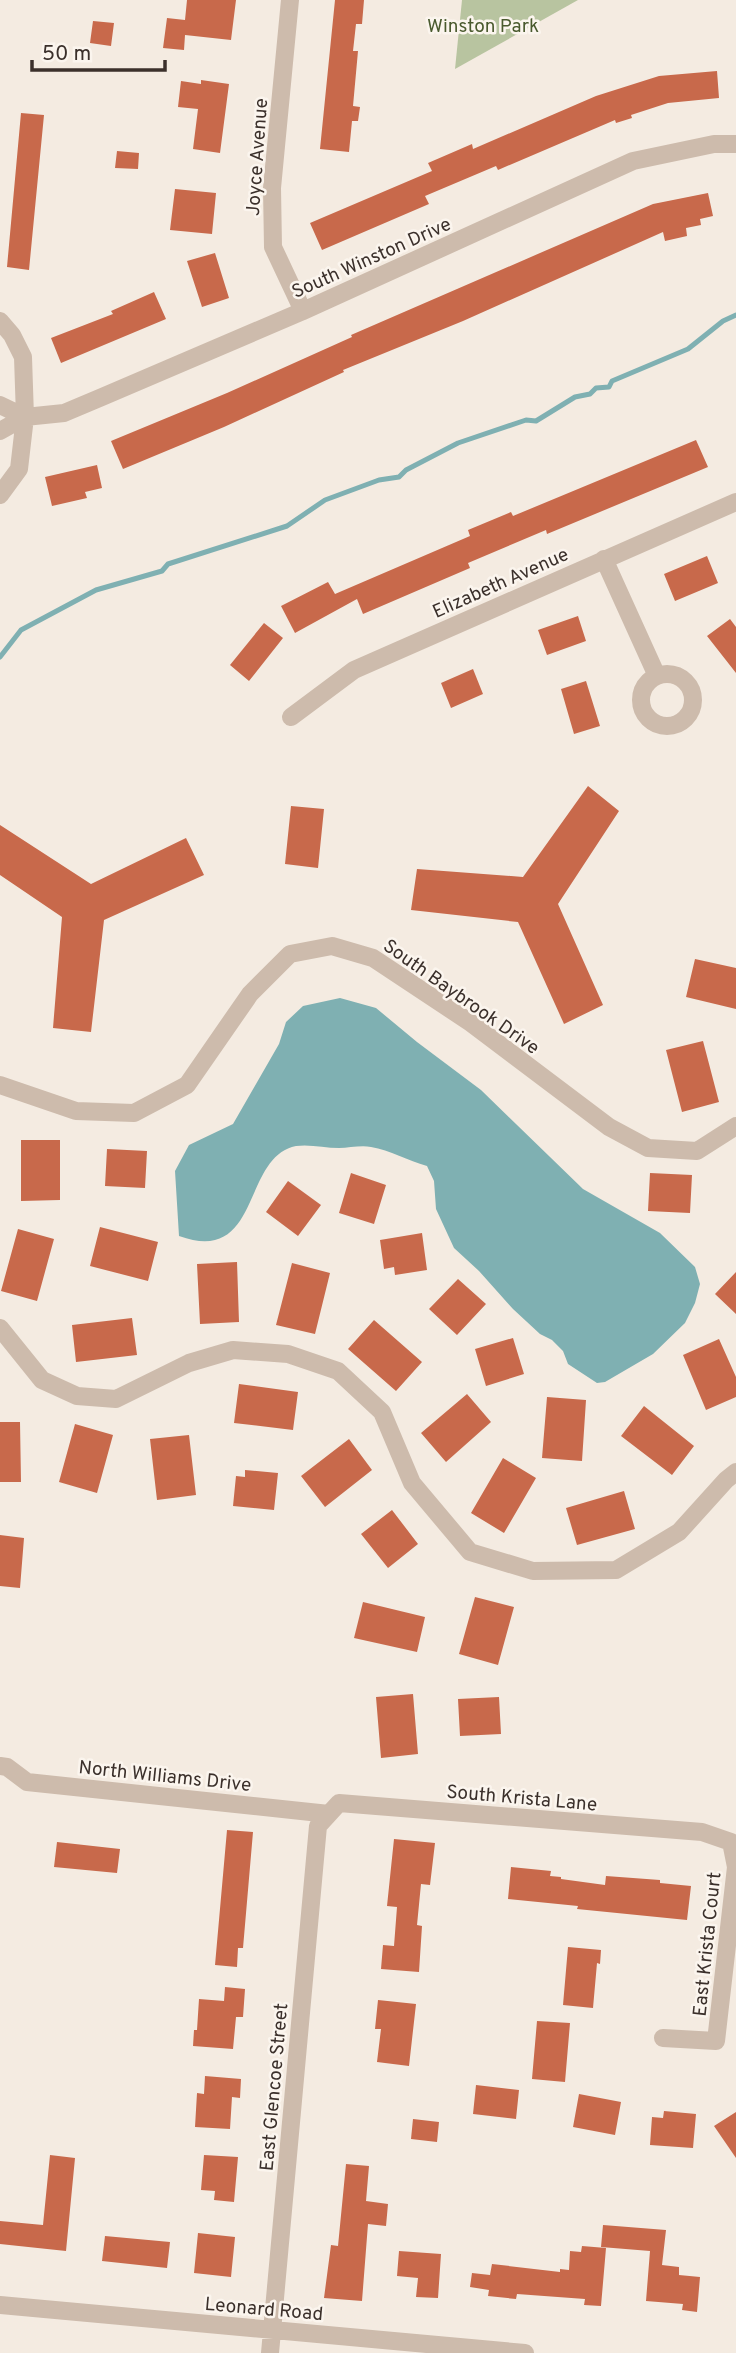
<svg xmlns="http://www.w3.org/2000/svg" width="736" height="2353" font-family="Overpass,sans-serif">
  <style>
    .green { fill: #b8c4a0 }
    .water { fill: #7fb0b2 }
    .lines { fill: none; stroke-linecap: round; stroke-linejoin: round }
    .stream { stroke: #7fb0b2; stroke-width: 5 }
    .building { fill: #c8694b }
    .minor { stroke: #cdbbac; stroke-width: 18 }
    .labels { text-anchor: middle; stroke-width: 5; stroke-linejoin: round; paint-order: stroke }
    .park-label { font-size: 19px; fill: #4a5a2e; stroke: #fbf5ee }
    .street-label { font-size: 19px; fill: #3b302b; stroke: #fbf5ee }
  </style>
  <rect width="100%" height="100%" fill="#f4ebe1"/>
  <path class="green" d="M462,0H578L455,69Z"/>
  <path class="water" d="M340,998L376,1008L417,1042L481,1090L583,1189L660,1233L695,1267L700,1284L695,1303L685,1323L653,1354L605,1382L597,1383L568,1364L563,1351L552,1340L540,1334L513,1309L479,1271L454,1248L436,1209L434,1181L427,1166C408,1161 390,1150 371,1147C361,1145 349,1148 339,1148C325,1148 310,1144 296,1146C241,1157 262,1266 179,1236L175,1171L189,1145L233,1124L279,1044L286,1022L303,1006Z"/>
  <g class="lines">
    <path class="stream" d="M0,657L21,630L96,590L162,571L168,564L287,526L325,500L379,480L399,477L406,470L458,443L526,420L536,421L575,397L590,394L596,388L609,387L612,381L688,349L723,321L736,315"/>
  </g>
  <path class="building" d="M187,0H236L231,40L185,35L184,50L163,48L167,18L185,20Z
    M335,0H364L362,24H356L353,51H358L353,106L360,107L358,121H352L349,152L320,149Z
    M93,21L114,23L111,46L90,43Z
    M717,71L719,98L668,103L631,115L632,118L616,123L615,120L498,170L496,166L425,196L429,204L322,250L310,223L432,171L428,163L472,144L473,149L596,96L659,76Z
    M201,80L229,84L220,153L193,149L198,109L178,107L181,81L201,84Z
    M21,113L44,115L29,270L7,267Z
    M117,151L139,153L138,169L115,168Z
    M175,189L216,193L212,234L170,230Z
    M708,193L713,216L700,219L701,225L686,228L687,236L665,241L663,232L463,321L343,370L344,372L224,427L123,469L111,441L227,393L352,337L351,335L653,204Z
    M215,253L229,298L202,307L187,261Z
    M154,292L166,319L61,363L51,338L113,314L111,311Z
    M696,440L708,467L547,534L546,530L468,563L470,568L363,614L357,599L295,633L281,606L328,582L335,594L470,536L468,530L511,512L513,516Z
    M97,465L102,488L85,492L87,498L52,506L45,477Z
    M707,556L718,583L675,601L664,574Z
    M578,616L586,641L547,655L538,630Z
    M730,619L736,627V673L707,636Z
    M264,623L283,638L249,681L230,665Z
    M473,669L483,694L451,708L441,683Z
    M586,681L600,726L574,734L561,689Z
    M588,786L619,811L558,904L603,1005L564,1024L518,922L411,910L417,869L523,877Z
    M291,806L324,809L318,868L285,864Z
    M0,825L91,884L186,838L204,875L104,920L91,1032L53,1028L62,917L0,875Z
    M695,959L736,968V1009L686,997Z
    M703,1041L719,1102L682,1112L666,1050Z
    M21,1140H60V1200L21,1201Z
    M107,1149L147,1151L145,1188L105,1186Z
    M351,1173L386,1185L374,1224L339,1213Z
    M650,1173L692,1175L690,1213L648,1211Z
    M288,1181L321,1205L298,1236L266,1212Z
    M100,1227L158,1242L148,1281L90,1266Z
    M18,1229L54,1239L37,1301L1,1291Z
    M422,1233L427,1270L395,1275L394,1267L384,1269L380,1240Z
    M237,1262L239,1322L200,1324L197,1264Z
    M292,1263L330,1273L315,1334L276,1325Z
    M736,1272V1314L715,1294Z
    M458,1279L486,1304L457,1335L429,1309Z
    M132,1318L137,1355L76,1362L72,1325Z
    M374,1320L422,1362L396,1391L348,1349Z
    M513,1338L524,1374L486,1386L475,1349Z
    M719,1339L736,1377V1397L706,1410L683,1355Z
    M239,1384L298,1392L293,1430L234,1423Z
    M467,1394L491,1422L446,1462L421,1433Z
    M547,1397L586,1400L582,1461L542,1458Z
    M644,1406L694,1446L672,1475L621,1436Z
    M0,1422H20L21,1482H0Z
    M75,1424L113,1435L97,1493L59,1482Z
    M189,1435L196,1495L157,1500L150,1439Z
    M349,1439L372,1470L325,1507L301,1476Z
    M503,1458L536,1478L504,1533L471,1513Z
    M245,1470L278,1473L274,1510L233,1506L236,1476L245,1477Z
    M624,1491L635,1529L577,1545L566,1508Z
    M392,1510L418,1544L388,1568L361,1534Z
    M0,1535L24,1538L20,1588L0,1586Z
    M475,1597L514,1607L498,1665L459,1654Z
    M363,1602L425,1617L417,1652L354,1638Z
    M413,1694L418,1754L381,1758L376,1697Z
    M499,1697L501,1734L460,1736L458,1699Z
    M227,1830L253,1832L243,1948H238L237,1967L215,1965Z
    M394,1839L435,1843L430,1885L421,1884L417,1925L422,1926L419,1972L381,1969L383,1945L394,1946L397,1907L387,1906Z
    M57,1842L120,1849L117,1873L54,1867Z
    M511,1867L551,1871L550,1876L561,1877V1879L605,1885L606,1876L660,1880V1883L691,1886L687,1920L577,1909L578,1906L508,1899Z
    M568,1947L601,1950L600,1964L597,1963L593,2008L563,2005Z
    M225,1987L245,1989L243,2017H236L233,2049L193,2046L194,2030H197L199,1999L224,2001Z
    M378,2000L416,2004L409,2066L377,2062L381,2029H375Z
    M537,2021L570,2023L565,2082L532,2079Z
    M205,2076L241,2079L240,2098L232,2097L230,2129L195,2127L197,2093L204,2094Z
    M476,2085L519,2090L516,2119L473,2114Z
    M579,2094L621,2102L615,2135L573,2127Z
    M664,2111L696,2114L693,2148L650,2145L652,2117L663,2118Z
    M736,2112V2158L714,2126Z
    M413,2119L439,2122L437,2142L411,2139Z
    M50,2155L75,2158L66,2251L0,2244V2221L43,2225Z
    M204,2155L238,2157L234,2202L214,2200L215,2191L201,2190Z
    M346,2164L369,2166L366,2201L388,2204L386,2226L368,2224L362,2301L324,2298L331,2245L338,2246Z
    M603,2225L666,2230L662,2265L679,2267V2275L700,2277L697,2312L682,2310L683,2304L646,2301L650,2251L601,2247Z
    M198,2233L235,2237L231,2277L194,2273Z
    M105,2236L170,2242L167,2268L102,2261Z
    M582,2246L606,2248L601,2306L584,2305L585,2299L517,2294L516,2299L488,2296L489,2290L470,2287L472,2273L490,2275L492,2264L560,2272V2269L569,2270L570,2251L581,2252Z
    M399,2251L441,2254L438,2298L416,2297L418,2278L397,2276Z"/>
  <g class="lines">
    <path class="minor" d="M290,0L272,188L273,247L303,311
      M0,321L12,335L23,357L25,417L19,469L0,495
      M0,405L25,417
      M0,431L25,417L64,413L102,397L303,311L633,161L714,144H736
      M604,559L657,676
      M641 700a26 26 0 1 1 52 0a26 26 0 1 1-52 0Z
      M291,717L354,670L736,502
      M0,1085L76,1111L134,1113L187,1085L250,994L290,954L332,946L373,958L471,1023L609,1127L648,1148L697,1151L736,1126
      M0,1328L42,1380L77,1396L116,1399L189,1363L233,1350L288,1354L338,1371L382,1412L412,1483L470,1552L533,1571L616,1570L679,1532L726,1480L736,1472
      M0,1766L7,1767L27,1782L329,1814
      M0,2305L525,2353
      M270,2353L318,1826L339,1803L702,1832L731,1842L736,1867L716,2041L663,2038"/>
  </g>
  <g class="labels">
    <g class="park-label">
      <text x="483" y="32">Winston Park</text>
    </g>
    <g class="street-label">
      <text transform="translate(256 157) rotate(-86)" y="7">Joyce Avenue</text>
      <text transform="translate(371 257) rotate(-24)" y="7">South Winston Drive</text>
      <text transform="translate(500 582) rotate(-24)" y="7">Elizabeth Avenue</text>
      <text transform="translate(462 996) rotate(35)" y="7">South Baybrook Drive</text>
      <text transform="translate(165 1775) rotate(6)" y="7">North Williams Drive</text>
      <text transform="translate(522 1797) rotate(5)" y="7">South Krista Lane</text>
      <text transform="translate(706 1944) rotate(-84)" y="7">East Krista Court</text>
      <text transform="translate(273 2087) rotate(-85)" y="7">East Glencoe Street</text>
      <text transform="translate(264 2308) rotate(5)" y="7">Leonard Road</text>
    </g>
  </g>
  <path d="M32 60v10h133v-10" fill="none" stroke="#3b302b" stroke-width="3.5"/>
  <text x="42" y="60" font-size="21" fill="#3b302b" stroke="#fbf5ee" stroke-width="5" paint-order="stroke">50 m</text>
</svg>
